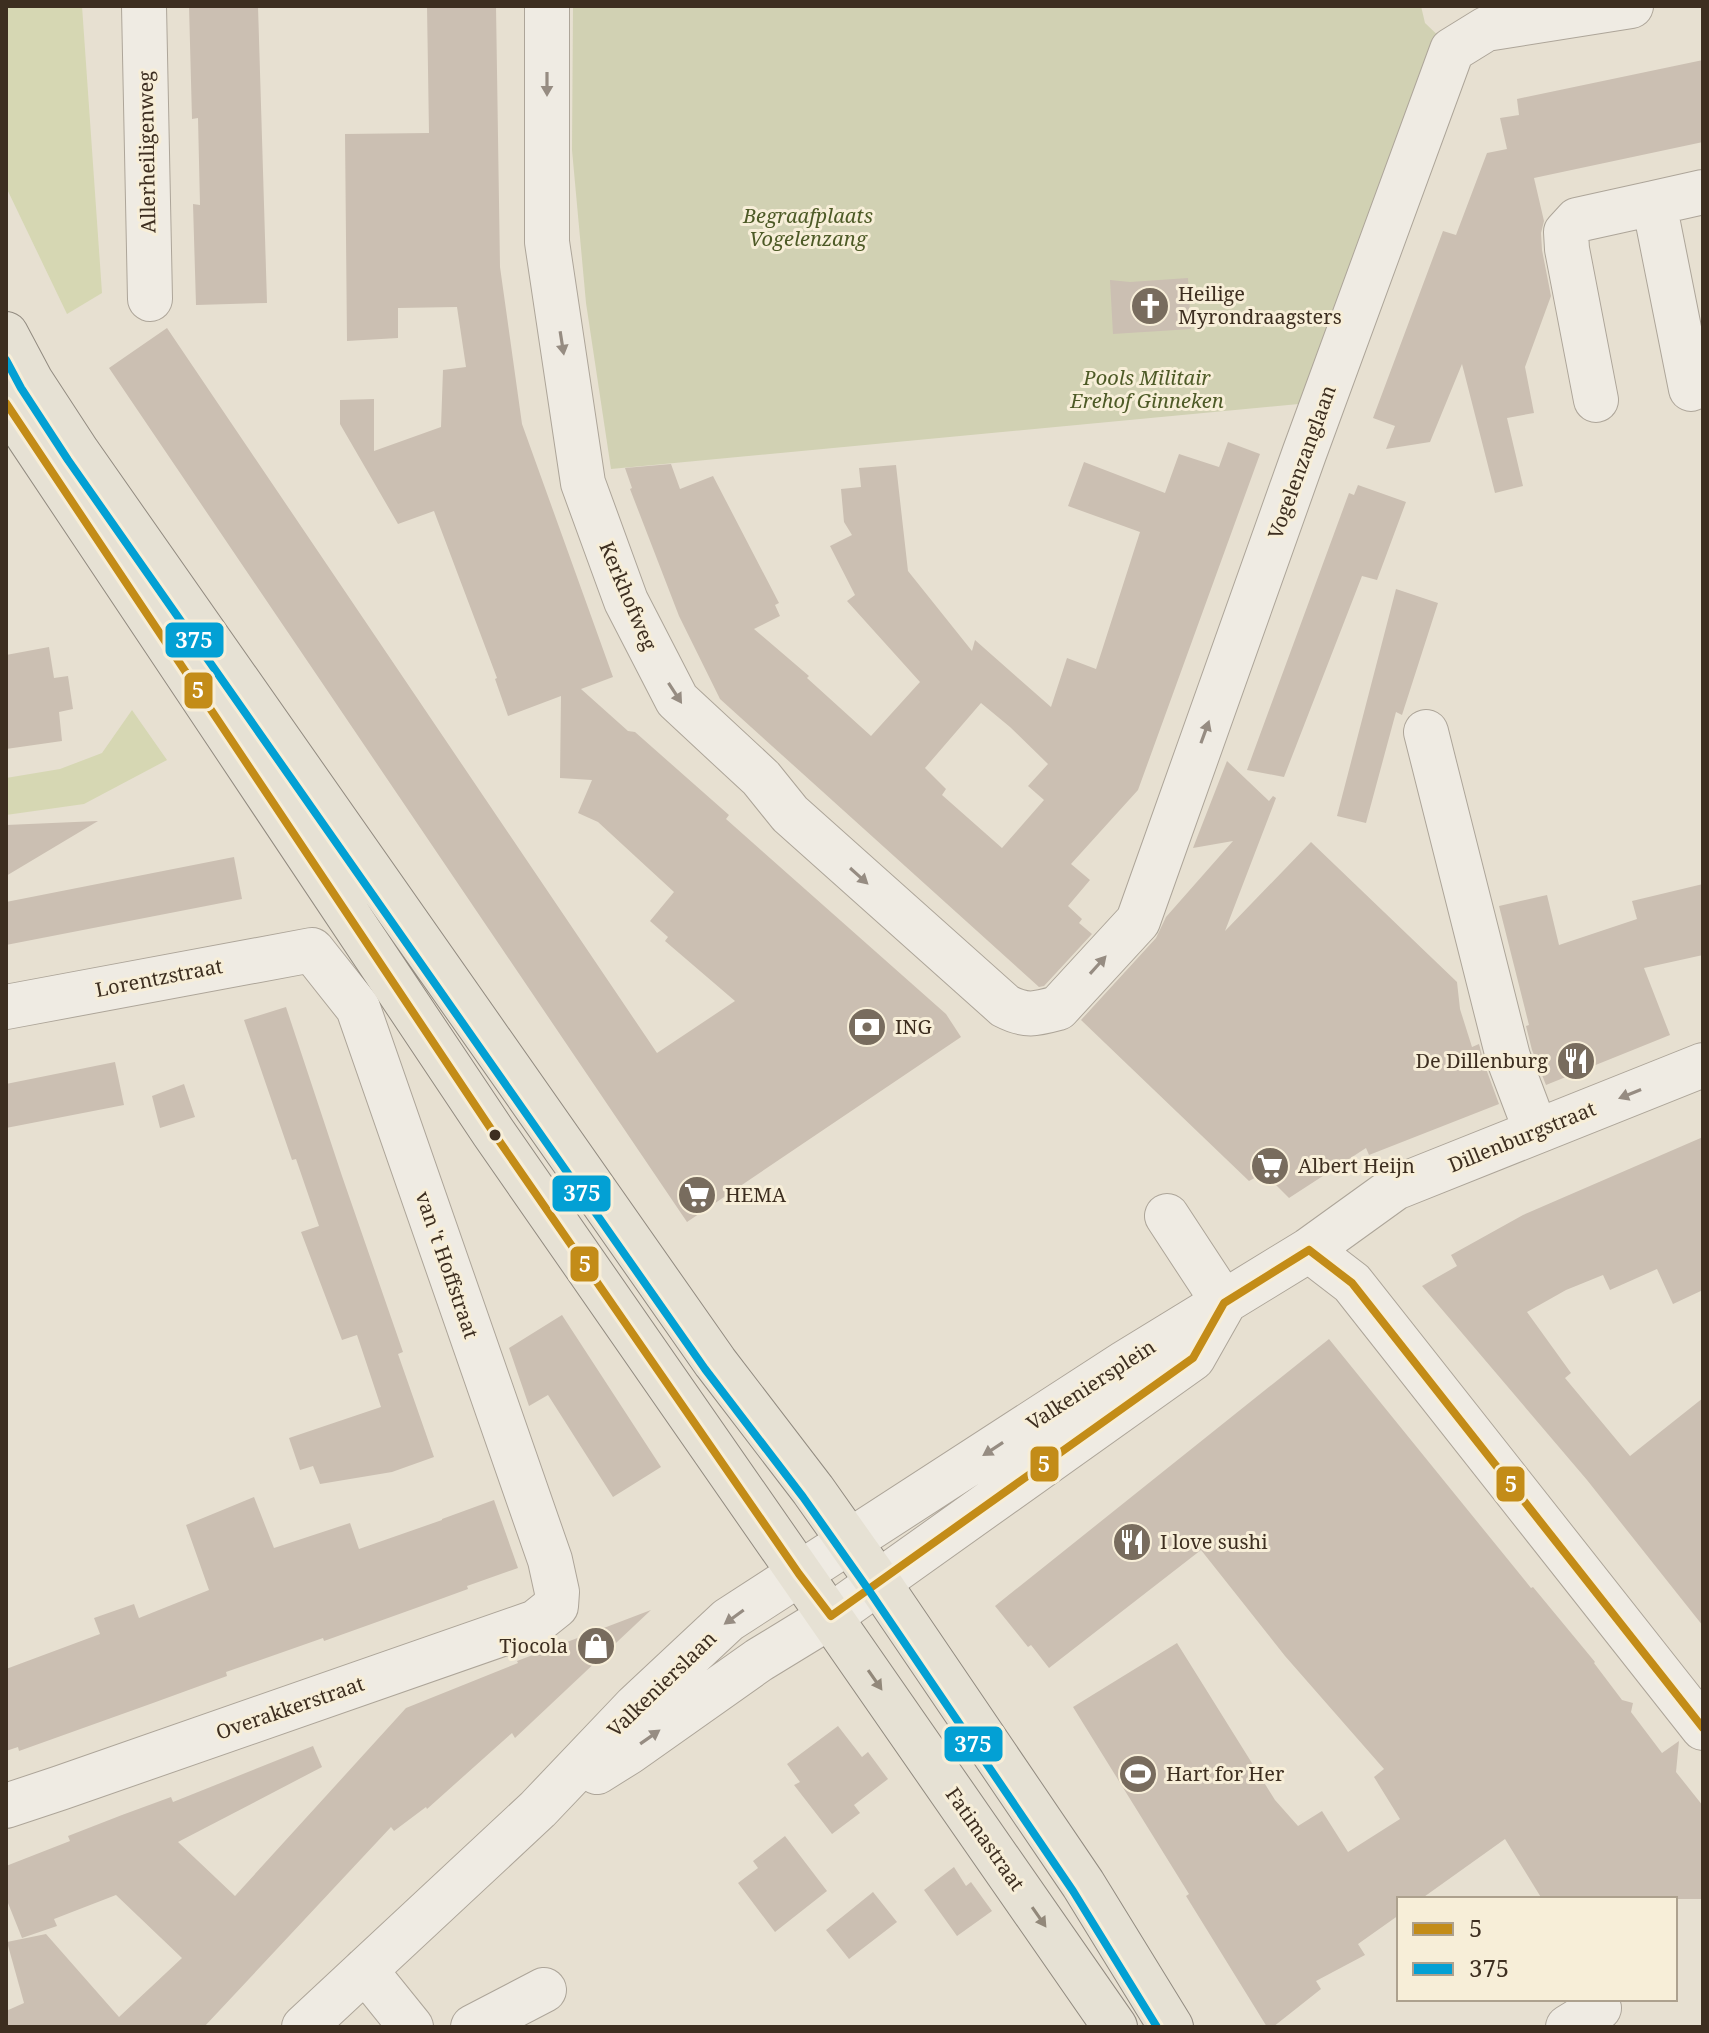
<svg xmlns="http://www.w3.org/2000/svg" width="1709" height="2033" font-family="'Noto Serif',serif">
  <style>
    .green { fill: #d6d7b3 }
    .cemetery { fill: #d1d1b3 }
    .building { fill: #cbbfb2; fill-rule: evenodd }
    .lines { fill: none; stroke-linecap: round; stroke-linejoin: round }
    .minor-casing { stroke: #ada599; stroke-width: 46 }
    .major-casing { stroke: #928b80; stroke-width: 46 }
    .minor { stroke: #efebe3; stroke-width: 44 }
    .major { stroke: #e6e1d4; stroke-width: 44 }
    .bus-1-casing { stroke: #f7eed8; stroke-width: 14 }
    .bus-2-casing { stroke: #f7eed8; stroke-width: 14 }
    .bus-1 { stroke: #c38c18; stroke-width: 8 }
    .bus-2 { stroke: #03a0d4; stroke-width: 8 }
    .oneway { fill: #968c82 }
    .oneway2 { fill: #92887a }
    .bus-dot { fill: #3d2e20; stroke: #f7eed8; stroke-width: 3 }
    .labels { text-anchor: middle; stroke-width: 6; stroke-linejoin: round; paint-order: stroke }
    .street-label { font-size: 20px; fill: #3d2e20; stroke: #f7eed8 }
    .park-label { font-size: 20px; font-style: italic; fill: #4d5a26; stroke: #f7eed8 }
    .poi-label { font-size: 20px; fill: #3d2e20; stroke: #f7eed8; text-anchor: start }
    .line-badge { stroke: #f7eed8; stroke-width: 3 }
    .badge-label { font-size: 22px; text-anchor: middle; font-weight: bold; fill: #fff }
  </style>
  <rect width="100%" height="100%" fill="#e7e0d1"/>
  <path class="green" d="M6,6H82L102,293L67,314L6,187Z
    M132,710L167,760L84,804L6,815V778L60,769L102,753Z"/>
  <path class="cemetery" d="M573,6H1421L1425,23L1448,45L1309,403L611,469L586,303L572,150Z"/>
  <path class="building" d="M189,6H258L267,303L196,305L193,204L200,205L198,118L192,119Z
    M427,6H496L500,267L522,424L613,677L581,689L628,731L635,732L729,815L726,819L946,1014L961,1037L687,1222L109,368L167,328L657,1053L735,1001L665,941L668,937L650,921L674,892L598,822L578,813L592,780L560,778L561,696L508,716L495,679L497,678L434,511L398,524L340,424V400L374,399V451L441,427L443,370L466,367L457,307L398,308V338L347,341L345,134L429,133Z
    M1703,60V142L1534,178L1544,221L1541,233L1542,250L1551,296L1525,367L1534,413L1507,418L1523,486L1495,493L1462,364L1430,442L1386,449L1395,426L1373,418L1443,231L1456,235L1487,153L1507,149L1500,118L1519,115L1517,99Z
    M1188,278L1191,329L1113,334L1110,280L1130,282Z
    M1228,442L1260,454L1138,790L1071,864L1090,880L1068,906L1082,919L1079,923L1092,934L1044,986L1039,987L720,699L679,616L630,489L632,488L625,468L671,464L680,489L713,476L779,603L775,605L780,616L754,629L809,676L807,678L871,736L920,682L847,601L855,595L830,546L852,535L844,522L841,489L861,487L859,468L896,465L908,571L972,651L975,640L1051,707L1067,658L1096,669L1140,532L1068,506L1084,462L1165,493L1179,454L1219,467ZM981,703L1010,727L1048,764L1028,786L1044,800L1002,848L942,795L946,789L925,768Z
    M1358,485L1406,502L1377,580L1362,576L1284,777L1247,770L1349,493L1354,495Z
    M1396,589L1438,603L1402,715L1396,712L1366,823L1337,816Z
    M49,647L54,678L68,676L73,709L59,712L62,741L6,749V655Z
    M1227,761L1269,801L1273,796L1276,798L1225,931L1311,842L1457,982L1460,1009L1472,1047L1479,1044L1485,1066L1499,1104L1369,1155L1366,1148L1289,1198L1264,1173L1249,1181L1081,1020L1156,938L1166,917L1233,841L1193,848Z
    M98,821L6,876V825Z
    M234,857L242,899L6,945V902Z
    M1703,884V955L1644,968L1670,1035L1546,1085L1532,1050L1526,1026L1529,1025L1499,906L1547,895L1559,945L1637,919L1632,901Z
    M286,1007L342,1176L403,1352L398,1354L434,1457L392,1472L320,1484L313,1466L300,1470L289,1438L381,1407L357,1335L342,1340L301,1232L319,1226L296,1159L292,1160L244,1020Z
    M115,1062L124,1105L6,1128V1084Z
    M184,1084L195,1117L160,1128L152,1096Z
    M1703,1137V1290L1673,1304L1657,1269L1610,1290L1603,1275L1566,1290L1527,1312L1571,1373L1565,1378L1630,1456L1703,1398V1626L1587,1480L1422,1286L1457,1266L1451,1255L1523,1215Z
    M562,1315L661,1467L613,1497L548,1395L529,1406L509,1348Z
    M1329,1339L1531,1588L1533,1587L1595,1662L1594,1663L1622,1700L1633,1703L1631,1712L1662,1753L1679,1741L1676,1772L1703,1806V1899H1542L1505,1839L1421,1899H1399V1915L1358,1944L1365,1955L1316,1981L1321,1989L1273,2027H1267L1186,1896L1189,1894L1073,1707L1177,1643L1275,1800L1298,1826L1322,1811L1348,1852L1400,1819L1374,1777L1384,1769L1285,1656L1201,1550L1049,1668L1031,1645L1028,1647L995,1606Z
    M254,1497L274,1548L350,1523L359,1549L442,1520V1519L494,1500L518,1568L467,1586L468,1589L416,1608L324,1641L323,1638L226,1672L227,1676L153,1703L19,1751L18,1747L6,1751V1669L100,1634L94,1618L134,1604L139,1618L209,1590L186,1525Z
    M651,1610L515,1738L512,1733L427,1809L426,1807L394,1831L391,1827L204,2027H6V2011L24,2003L7,1942L46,1934L119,2017L182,1958L116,1895L54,1919L57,1926L22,1938L6,1898V1866L70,1841L68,1836L122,1815L171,1797L173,1802L313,1746L322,1767L178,1842L235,1896L406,1708L518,1663L517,1661Z
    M838,1726L862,1757L868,1752L888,1779L854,1805L860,1813L832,1834L794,1785L800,1782L787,1764Z
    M785,1836L827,1891L775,1932L738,1883L758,1868L753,1861Z
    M954,1867L966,1886L971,1882L992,1911L957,1936L924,1890Z
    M873,1892L897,1922L849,1959L826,1930Z"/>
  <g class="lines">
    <defs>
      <path id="minor" d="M144,6L150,299
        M547,6V242L583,483L626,601L677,700L761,778L790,814L1005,1006C1026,1017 1036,1014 1058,1008L1138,921L1304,454L1452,50L1486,29L1631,6
        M1691,389L1654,203L1703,192
        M1596,400L1567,249L1566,232L1577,220L1654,203
        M1426,732L1508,1057L1536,1131
        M6,1007L312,950L358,1008L550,1560L557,1592L556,1606L536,1622L60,1788L6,1806
        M1167,1216L1224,1303
        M1309,1250L1352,1283L1703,1728
        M597,1772L629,1752L759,1660L831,1616L1193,1358L1223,1305
        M365,1970L411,2027
        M304,2027L538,1809L636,1706L728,1620L1126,1362L1309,1250L1395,1188L1703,1065
        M473,2027L544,1990
        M1568,2027L1599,2008"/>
      <path id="major" d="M6,334L31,381L78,453L715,1362L813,1490L878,1582L1083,1884L1171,2027
        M6,403L493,1132L1115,2027"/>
    </defs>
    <use href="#minor" class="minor-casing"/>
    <use href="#major" class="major-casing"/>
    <use href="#minor" class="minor"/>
    <use href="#major" class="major"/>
    <defs>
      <path id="bus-1" d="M6,403L493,1132L799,1574L831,1616L1193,1358L1224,1303L1309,1250
        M1309,1250L1352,1283L1703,1728"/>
      <path id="bus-2" d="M6,360L21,388L68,460L705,1369L803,1497L868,1589L1073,1891L1157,2027"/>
    </defs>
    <use href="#bus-1" class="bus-1-casing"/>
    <use href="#bus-2" class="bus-2-casing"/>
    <use href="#bus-1" class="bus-1"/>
    <use href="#bus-2" class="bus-2"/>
  </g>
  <defs><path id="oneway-solid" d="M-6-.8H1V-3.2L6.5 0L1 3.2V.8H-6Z" transform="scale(2)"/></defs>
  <g class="oneway">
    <use href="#oneway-solid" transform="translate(547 84) rotate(90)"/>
    <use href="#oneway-solid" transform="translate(562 343) rotate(81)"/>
    <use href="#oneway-solid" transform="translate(675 693) rotate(57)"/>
    <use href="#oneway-solid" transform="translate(1205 732) rotate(-70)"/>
    <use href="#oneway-solid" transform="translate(859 876) rotate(42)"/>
    <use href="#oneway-solid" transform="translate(1098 965) rotate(-48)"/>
    <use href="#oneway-solid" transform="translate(1630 1094) rotate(158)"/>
    <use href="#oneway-solid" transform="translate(993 1449) rotate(147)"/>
    <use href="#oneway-solid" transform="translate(734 1617) rotate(144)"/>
    <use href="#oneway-solid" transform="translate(650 1737) rotate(-35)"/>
  </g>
  <g class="oneway2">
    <use href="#oneway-solid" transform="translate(875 1680) rotate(55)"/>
    <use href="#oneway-solid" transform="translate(1039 1917) rotate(55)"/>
  </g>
  <defs>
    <symbol id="church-disc" viewBox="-11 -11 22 22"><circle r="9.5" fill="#786c5e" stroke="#f7eed8"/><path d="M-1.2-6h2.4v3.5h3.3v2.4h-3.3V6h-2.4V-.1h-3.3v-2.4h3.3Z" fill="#fff"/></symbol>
    <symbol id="bank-disc" viewBox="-11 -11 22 22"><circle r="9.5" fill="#786c5e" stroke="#f7eed8"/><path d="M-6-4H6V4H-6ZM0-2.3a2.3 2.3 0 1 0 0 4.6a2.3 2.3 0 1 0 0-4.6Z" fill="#fff"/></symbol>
    <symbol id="restaurant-disc" viewBox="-11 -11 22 22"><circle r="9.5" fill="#786c5e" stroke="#f7eed8"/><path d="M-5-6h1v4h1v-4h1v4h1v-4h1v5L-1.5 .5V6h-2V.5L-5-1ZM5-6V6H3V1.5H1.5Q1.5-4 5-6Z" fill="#fff"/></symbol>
    <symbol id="supermarket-disc" viewBox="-11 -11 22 22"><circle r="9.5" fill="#786c5e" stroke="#f7eed8"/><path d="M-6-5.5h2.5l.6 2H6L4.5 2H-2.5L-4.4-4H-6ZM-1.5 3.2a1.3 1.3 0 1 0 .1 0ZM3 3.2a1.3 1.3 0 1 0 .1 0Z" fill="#fff"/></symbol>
    <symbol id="shop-disc" viewBox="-11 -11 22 22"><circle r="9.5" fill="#786c5e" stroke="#f7eed8"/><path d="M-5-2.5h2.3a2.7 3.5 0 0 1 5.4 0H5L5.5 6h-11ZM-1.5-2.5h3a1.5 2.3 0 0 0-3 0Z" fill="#fff"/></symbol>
    <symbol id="stadium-disc" viewBox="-11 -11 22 22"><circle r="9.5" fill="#786c5e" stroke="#f7eed8"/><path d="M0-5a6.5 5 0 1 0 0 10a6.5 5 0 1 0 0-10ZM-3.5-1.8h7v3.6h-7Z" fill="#fff"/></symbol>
  </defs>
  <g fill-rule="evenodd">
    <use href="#church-disc" x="1128" y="284" width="44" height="44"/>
    <use href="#bank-disc" x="845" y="1005" width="44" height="44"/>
    <use href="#restaurant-disc" x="1554" y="1039" width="44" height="44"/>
    <use href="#supermarket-disc" x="1248" y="1144" width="44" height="44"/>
    <use href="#supermarket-disc" x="675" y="1173" width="44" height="44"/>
    <use href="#restaurant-disc" x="1110" y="1520" width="44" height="44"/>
    <use href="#shop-disc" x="574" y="1624" width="44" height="44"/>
    <use href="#stadium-disc" x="1116" y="1752" width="44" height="44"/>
  </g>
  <circle class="bus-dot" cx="495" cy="1135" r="7"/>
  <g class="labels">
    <g class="street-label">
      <text transform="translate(147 152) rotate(-91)" y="7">Allerheiligenweg</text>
      <text transform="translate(1302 462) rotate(-70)" y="7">Vogelenzanglaan</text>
      <text transform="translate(628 596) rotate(67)" y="7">Kerkhofweg</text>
      <text transform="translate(159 978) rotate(-11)" y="7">Lorentzstraat</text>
      <text transform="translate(1522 1137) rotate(-22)" y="7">Dillenburgstraat</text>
      <text transform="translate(447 1265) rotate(71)" y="7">van 't Hoffstraat</text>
      <text transform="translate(1091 1385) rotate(-33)" y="7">Valkeniersplein</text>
      <text transform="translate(662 1684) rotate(-44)" y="7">Valkenierslaan</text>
      <text transform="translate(290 1708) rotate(-19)" y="7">Overakkerstraat</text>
      <text transform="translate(985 1839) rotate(55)" y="7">Fatimastraat</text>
    </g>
    <g class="park-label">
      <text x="808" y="223">Begraafplaats<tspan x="808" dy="23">Vogelenzang</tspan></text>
      <text x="1147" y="385">Pools Militair<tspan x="1147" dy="23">Erehof Ginneken</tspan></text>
    </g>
    <g class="poi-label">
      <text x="1178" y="301">Heilige<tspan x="1178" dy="23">Myrondraagsters</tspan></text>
      <text x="895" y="1034">ING</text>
      <text x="1548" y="1068" text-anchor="end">De Dillenburg</text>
      <text x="1298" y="1173">Albert Heijn</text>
      <text x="725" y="1202">HEMA</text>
      <text x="1160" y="1549">I love sushi</text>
      <text x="568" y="1653" text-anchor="end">Tjocola</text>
      <text x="1166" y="1781">Hart for Her</text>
    </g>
  </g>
  <g class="line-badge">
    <rect x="164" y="621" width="61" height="38" rx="8" fill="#03a0d4"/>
    <rect x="183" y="671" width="31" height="39" rx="8" fill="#c38c18"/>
    <rect x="551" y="1174" width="61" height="39" rx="8" fill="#03a0d4"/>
    <rect x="569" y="1245" width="31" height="38" rx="8" fill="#c38c18"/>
    <rect x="1029" y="1445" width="31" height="38" rx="8" fill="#c38c18"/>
    <rect x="1495" y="1465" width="31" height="38" rx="8" fill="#c38c18"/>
    <rect x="943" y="1725" width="61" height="38" rx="8" fill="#03a0d4"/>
  </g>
  <g class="badge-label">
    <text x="194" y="648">375</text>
    <text x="198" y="698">5</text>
    <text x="582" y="1201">375</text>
    <text x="585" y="1272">5</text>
    <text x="1044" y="1472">5</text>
    <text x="1511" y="1492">5</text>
    <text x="973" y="1752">375</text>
  </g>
  <rect width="1709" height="2033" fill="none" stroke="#3d2e20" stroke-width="16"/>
  <rect x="1397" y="1897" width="280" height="104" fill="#f7eed8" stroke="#ada18e" stroke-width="2"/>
  <rect x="1413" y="1923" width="40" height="12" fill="#c38c18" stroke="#ada18e" stroke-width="2"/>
  <text x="1469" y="1937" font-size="24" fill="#3d2e20">5</text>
  <rect x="1413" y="1963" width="40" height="12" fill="#03a0d4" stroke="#ada18e" stroke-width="2"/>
  <text x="1469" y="1977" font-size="24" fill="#3d2e20">375</text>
</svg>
